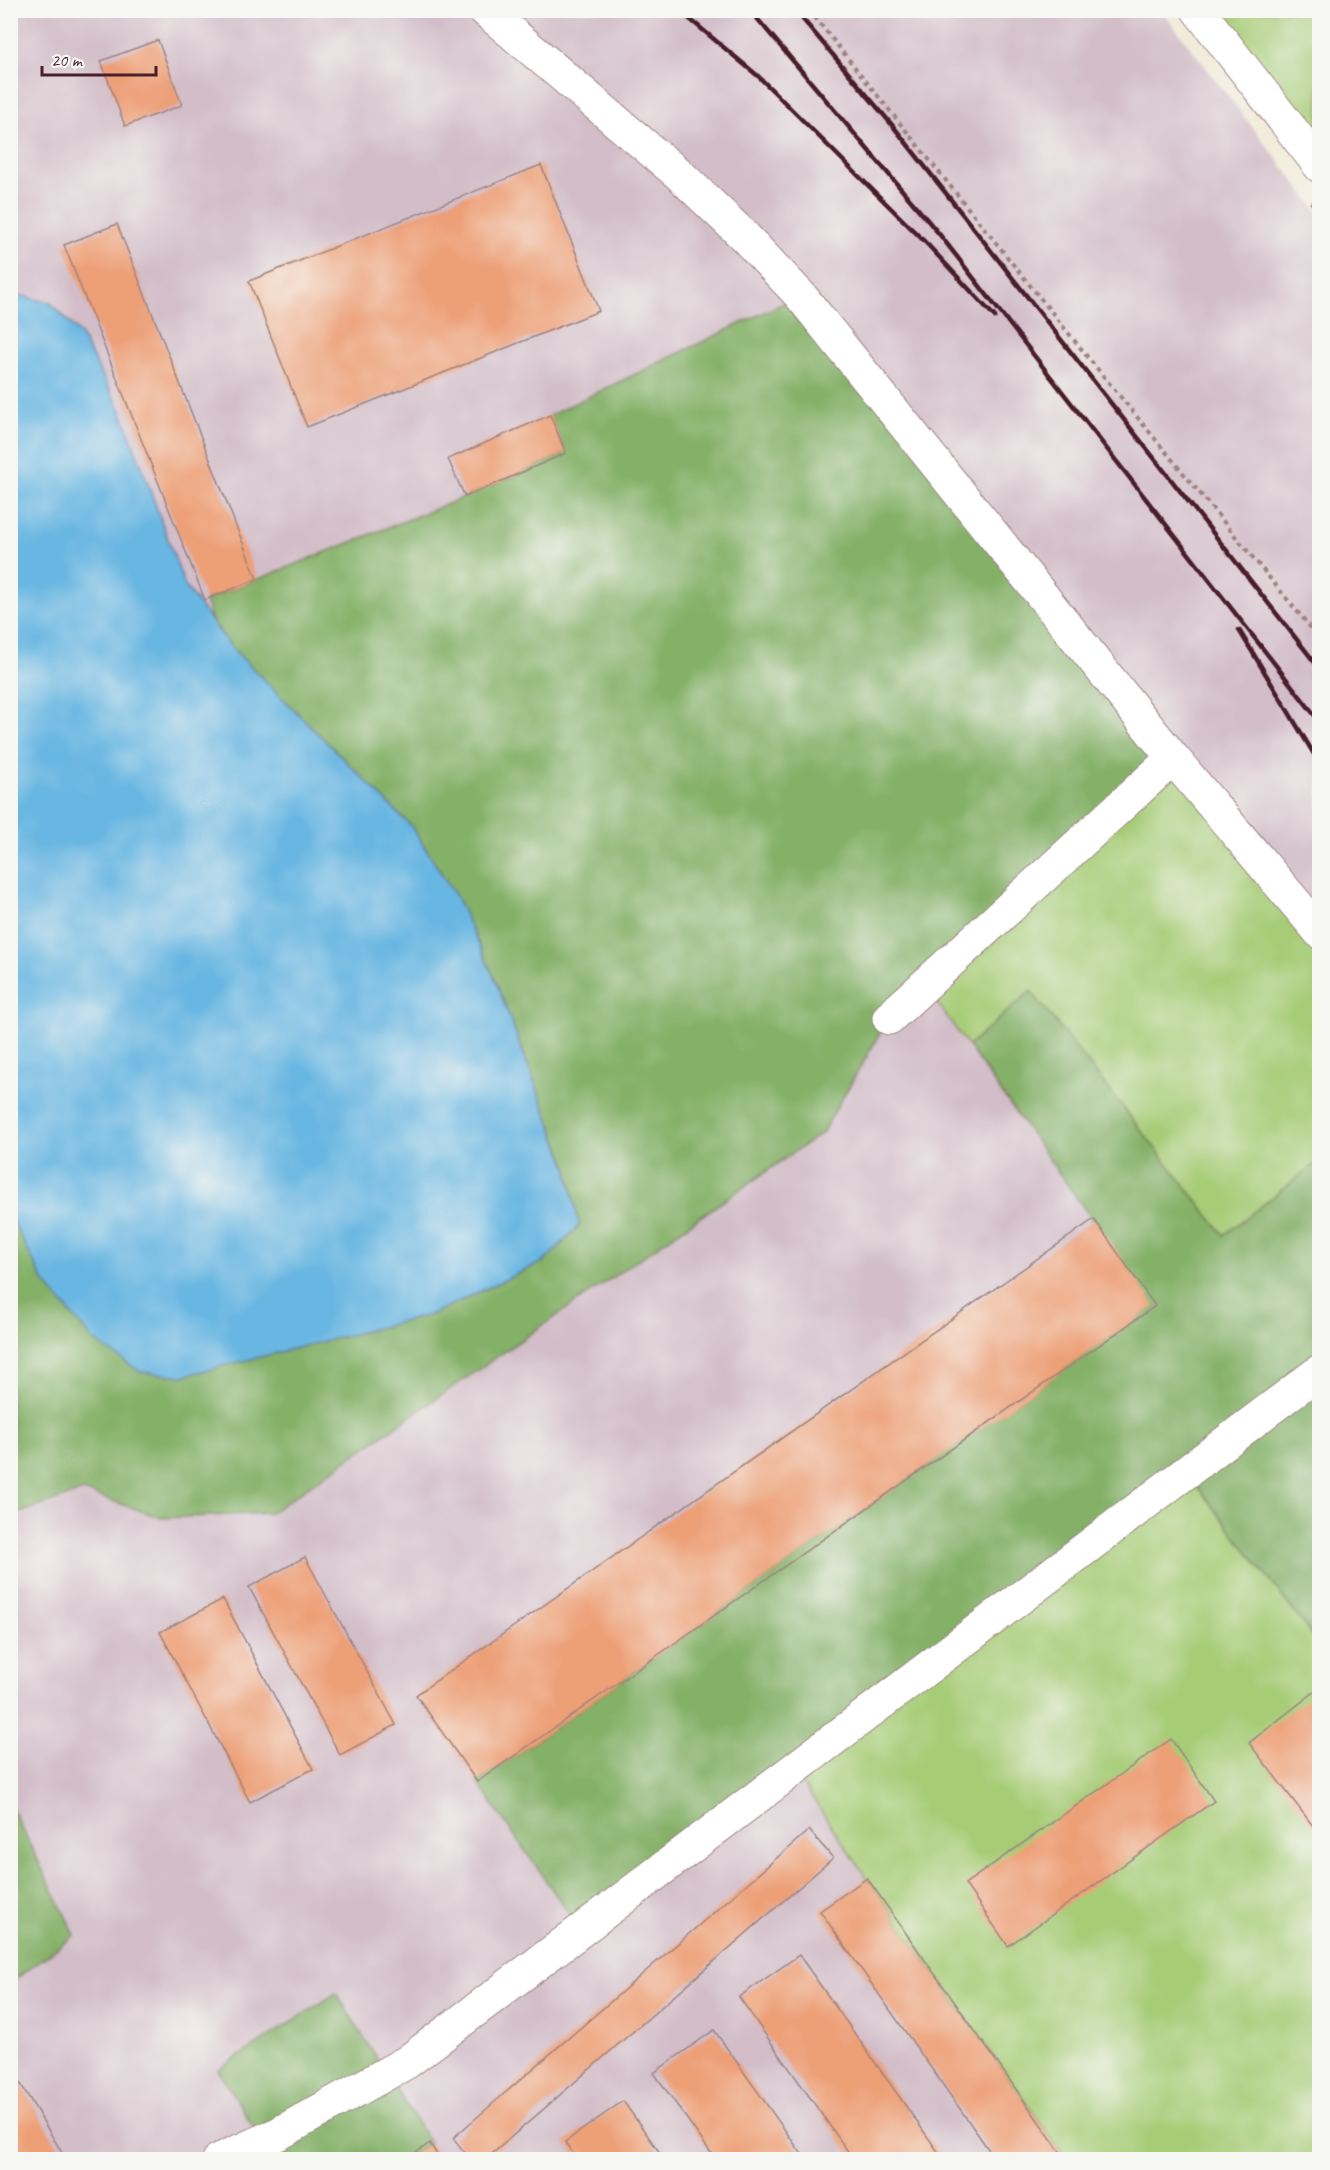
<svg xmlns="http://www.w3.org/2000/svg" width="1330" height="2170" font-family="Caveat,sans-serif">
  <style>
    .industrial { fill: #d2bdc8 }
    .green { fill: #a6cc76; stroke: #787650; stroke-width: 1.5 }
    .forest { fill: #84b067; stroke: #676849; stroke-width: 1.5 }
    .water { fill: #68b6e2; stroke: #596a86; stroke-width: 1.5 }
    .building { fill: #ed9f76 }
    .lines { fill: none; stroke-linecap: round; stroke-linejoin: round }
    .minor-casing { stroke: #9e8481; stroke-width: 35 }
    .path { stroke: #9e8481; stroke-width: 4; stroke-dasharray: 4.5 4.5; stroke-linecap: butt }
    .minor { stroke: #fff; stroke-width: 33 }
    .rail { stroke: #4a1f2b; stroke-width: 4.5 }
  </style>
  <rect width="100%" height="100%" fill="#f6f6f2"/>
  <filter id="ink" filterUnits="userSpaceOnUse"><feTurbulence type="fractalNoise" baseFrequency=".0167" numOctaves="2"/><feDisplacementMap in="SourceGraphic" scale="12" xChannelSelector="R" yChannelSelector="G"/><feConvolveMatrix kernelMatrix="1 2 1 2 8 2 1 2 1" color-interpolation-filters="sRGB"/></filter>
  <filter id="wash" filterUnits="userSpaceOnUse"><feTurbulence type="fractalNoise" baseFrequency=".008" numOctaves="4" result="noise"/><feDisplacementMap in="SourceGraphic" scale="24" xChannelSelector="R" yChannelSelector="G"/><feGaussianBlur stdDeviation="1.35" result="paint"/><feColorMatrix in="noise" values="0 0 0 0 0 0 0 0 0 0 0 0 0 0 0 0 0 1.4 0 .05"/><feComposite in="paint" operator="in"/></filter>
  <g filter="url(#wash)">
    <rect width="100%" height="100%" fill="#f2ead7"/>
    <path class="industrial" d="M11,11H1162L1319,213V2159L11,2160Z"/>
    <path class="green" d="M1198,11H1319V166Z
      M1173,758L1319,932V1161L1224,1235L1031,992L968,1046L925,986Z
      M1186,1472L1319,1644V2159H1066L867,1878L793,1770Z"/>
    <path class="forest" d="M10,44L14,53L15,294L11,296Z
      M800,295L1173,758L889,1018L822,1133L270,1513L162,1518L83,1491L11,1516L10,1215L43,1280L430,1315L545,1261L579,1226L567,1166L494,977L457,898L412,827L231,647L212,621L205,600L465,497L566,453L550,415Z
      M1031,991L1224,1235L1319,1161V1644L1186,1472L581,1931L477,1782L1154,1306L968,1046Z
      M11,1806L75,1935L11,1982H10Z
      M336,1993L430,2143L405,2159H273L218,2070Z"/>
    <path class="water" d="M15,294L51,303L80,334L122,413L185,586L231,647L412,827L457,898L494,977L567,1167L579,1225L545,1261L430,1315L183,1376L141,1372L93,1340L43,1280L10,1215V296Z"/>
    <g id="blocks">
      <path class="building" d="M158,40L182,105L125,126L101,61Z
        M541,165L599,311L307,427L249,281Z
        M117,224L257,579L205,600L64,245Z
        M550,415L566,453L465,497L448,459Z
        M1094,1219L1155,1306L477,1782L416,1695Z
        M305,1557L396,1725L340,1755L249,1587Z
        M223,1599L313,1769L250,1802L160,1632Z
        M1318,1689L1320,1691V1835L1249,1743Z
        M1171,1739L1214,1801L1008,1946L965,1884Z
        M809,1830L833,1858L485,2160H471L453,2138Z
        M867,1878L1066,2160H996L820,1911Z
        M799,1955L944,2160H854L739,1997Z
        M714,2030L806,2160H716L654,2073Z
        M10,2066L61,2151L65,2160H10Z
        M623,2101L665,2160H578L565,2142Z
        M430,2143L440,2160H405Z"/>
    </g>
  </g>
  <g filter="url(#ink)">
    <use href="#blocks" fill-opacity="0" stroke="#9e8481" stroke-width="1.5"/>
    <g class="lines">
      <defs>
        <path id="minor" d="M485,10L681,176L743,235L800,295L1173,758L1320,932
          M1198,10L1320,166
          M889,1018L1173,758
          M219,2160L280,2133L407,2062L1320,1371"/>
      </defs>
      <use href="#minor" class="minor-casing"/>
      <path class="path" d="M809,10L1086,355L1320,639
        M1311,202L1320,213"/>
      <use href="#minor" class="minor"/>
      <path class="rail" d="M679,10L758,76L928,245L995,317
        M750,10L940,235L1320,722
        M795,10L893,126L1320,669
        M1239,630L1320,764"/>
    </g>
  </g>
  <rect width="1330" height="2170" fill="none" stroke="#f6f6f2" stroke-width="36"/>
  <path d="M42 66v9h114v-9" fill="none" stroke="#4a1f2b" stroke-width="3"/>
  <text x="51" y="66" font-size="18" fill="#4a1f2b" stroke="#f6f6f2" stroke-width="4.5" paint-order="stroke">20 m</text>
</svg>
